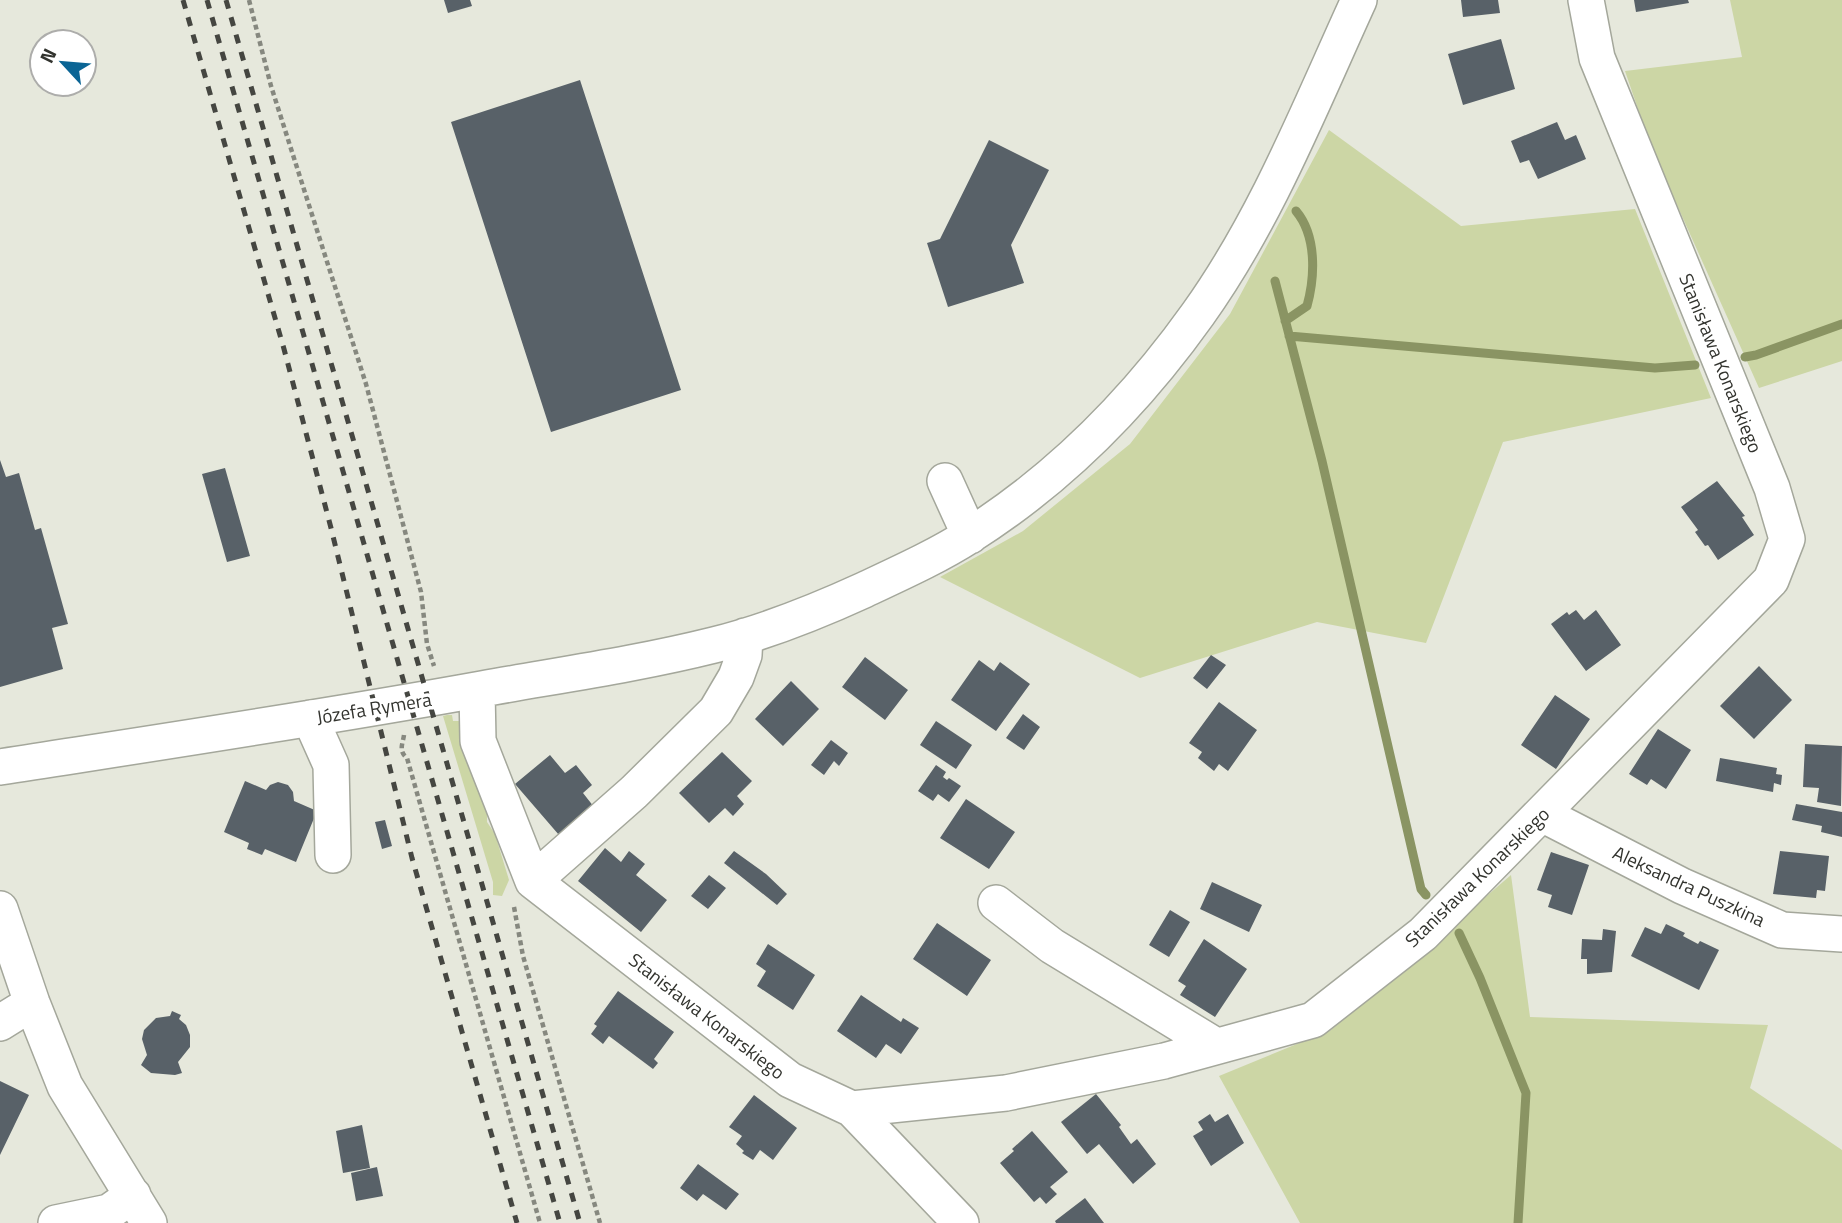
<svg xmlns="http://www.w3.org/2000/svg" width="1842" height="1223" font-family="'Titillium Web',sans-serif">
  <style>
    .green { fill: #ccd6a5 }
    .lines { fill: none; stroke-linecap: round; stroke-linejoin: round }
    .stream { stroke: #8a9463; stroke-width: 9 }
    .building { fill: #586168 }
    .minor-casing { stroke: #a4a79b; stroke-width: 38 }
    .path { stroke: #86887f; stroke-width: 4.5; stroke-dasharray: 5 3.5; stroke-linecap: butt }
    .minor { stroke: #fff; stroke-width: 35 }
    .rail { stroke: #454641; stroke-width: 5; stroke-dasharray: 9 9; stroke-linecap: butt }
    .labels { text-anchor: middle; stroke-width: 7; stroke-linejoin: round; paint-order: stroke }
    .street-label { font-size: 19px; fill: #32332e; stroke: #fff }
  </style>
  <rect width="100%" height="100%" fill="#e6e8dc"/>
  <path class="green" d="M1730,0H1842V361L1759,388L1651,147L1625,71L1742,57Z
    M1329,130L1461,226L1635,209L1711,398L1503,442L1426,643L1317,622L1140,678L940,577L1023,531L1130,444L1230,314Z
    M447,715H452L453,721H461L487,809V822L495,834L509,880L502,896L493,895V882L443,716Z
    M1511,875L1530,1017L1768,1025L1750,1088L1842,1150V1223H1300L1219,1076L1331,1030Z"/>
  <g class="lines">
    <path class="stream" d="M1275,281L1322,461L1421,889L1426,895
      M1285,321L1307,306C1315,277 1317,236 1296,211
      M1289,336L1655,368L1695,365
      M1745,357L1756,355L1842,324
      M1459,933L1480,978L1526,1093L1518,1223"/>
  </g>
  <path class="building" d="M444,0H470L472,6L448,13Z
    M1461,0H1498L1500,13L1463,17Z
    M1634,0H1688L1689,3L1636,12Z
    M1501,39L1515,89L1463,105L1448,54Z
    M580,80L681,390L551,432L451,122Z
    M1557,122L1565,140L1576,135L1586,159L1538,179L1529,160L1520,163L1511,141Z
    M989,140L1049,170L1011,245L1024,283L948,307L927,243L940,239Z
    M0,460L6,477L19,473L35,530L41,528L68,624L52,628L63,669L0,687Z
    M225,468L250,556L227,562L202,474Z
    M1717,481L1745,516L1742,517L1754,535L1718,560L1708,545L1705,546L1695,532L1698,530L1681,507Z
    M1576,610L1584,620L1596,610L1621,645L1586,671L1551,624L1567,612L1569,615Z
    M1211,655L1226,665L1207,689L1193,678Z
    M865,657L908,690L885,720L842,687Z
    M979,660L994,671L1000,662L1030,684L996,731L951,700Z
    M1759,666L1792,700L1754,739L1720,706Z
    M791,681L819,709L783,746L755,719Z
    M1555,695L1590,719L1556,769L1521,745Z
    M1219,702L1257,730L1228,771L1219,764L1214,771L1198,758L1202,752L1189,743Z
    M1023,714L1040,727L1024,750L1006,738Z
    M936,721L972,745L956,769L920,745Z
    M1658,729L1691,750L1666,789L1651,779L1647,785L1629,774Z
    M831,740L848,753L839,766L834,761L824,775L811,765Z
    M1805,744L1842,746L1841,806L1817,802L1819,788L1803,787Z
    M722,752L752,781L737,796L744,804L733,816L725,808L709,823L679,793Z
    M550,755L565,773L576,765L592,785L583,793L594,807L559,835L515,784Z
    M1720,758L1777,768L1776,774L1782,775L1781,785L1774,783L1773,792L1716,781Z
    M936,765L946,772L943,777L947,780L949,778L961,786L949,802L938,794L933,801L918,791Z
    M245,781L266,790L270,785L278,782L288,785L293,792L294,801L317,811L296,862L265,849L262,855L247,849L249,843L224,832Z
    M966,799L1015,832L989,869L940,838Z
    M1796,804L1842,812V837L1821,832L1822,826L1792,820Z
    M385,820L392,846L382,849L375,822Z
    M605,848L621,862L629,851L645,864L636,875L667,900L641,932L578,881Z
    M734,851L766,874L787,894L777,905L724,863Z
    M1780,851L1829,856L1825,891L1817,890L1816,898L1773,894Z
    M1551,852L1589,865L1572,915L1548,907L1552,895L1537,890Z
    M709,875L726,888L708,909L691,896Z
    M1212,882L1262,905L1249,932L1200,909Z
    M1170,910L1190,922L1169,957L1149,945Z
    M937,923L991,960L967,996L913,959Z
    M1666,924L1685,933L1683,936L1698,944L1700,941L1719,950L1699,990L1631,956L1645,927L1661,934Z
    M1603,929L1616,931L1612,972L1587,974V959H1581L1582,939L1602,940Z
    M1204,939L1247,969L1215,1017L1180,995L1186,986L1178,981Z
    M768,944L815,975L793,1010L757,986L766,971L756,964Z
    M618,991L674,1032L654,1059L658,1063L653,1069L609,1036L603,1044L591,1034L597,1026L594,1024Z
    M861,995L901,1022L903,1018L919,1028L901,1054L886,1044L876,1058L837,1031Z
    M172,1011L181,1015L179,1019L186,1025L190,1035V1047L178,1062L182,1073L175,1075L151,1073L141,1065L147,1055L142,1039L144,1030L156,1018L170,1016Z
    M0,1081L29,1095L0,1155Z
    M1096,1094L1121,1125L1119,1127L1131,1144L1137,1139L1156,1164L1133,1184L1099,1144L1087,1154L1061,1122Z
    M754,1095L797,1128L773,1160L760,1150L753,1160L742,1153L744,1151L736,1144L742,1136L729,1127Z
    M1210,1114L1215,1122L1228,1114L1244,1143L1211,1166L1193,1136L1203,1130L1198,1122Z
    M362,1125L370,1168L343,1173L336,1131Z
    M1032,1131L1068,1172L1050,1187L1057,1194L1046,1204L1040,1197L1034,1202L1000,1163L1014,1151L1012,1149Z
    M698,1164L739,1194L726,1210L703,1194L697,1201L680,1188Z
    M377,1167L383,1196L356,1201L351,1173Z
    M1085,1198L1104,1223H1056L1055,1221Z"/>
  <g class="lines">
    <defs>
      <path id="minor" d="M945,481L970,536
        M477,690L478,741L533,881L790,1080L852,1109L1006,1093L1164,1061L1313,1020L1423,934L1771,580L1787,539L1772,488L1597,58L1586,0
        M310,718L331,765L333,855
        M0,767C161,742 322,718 482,689C560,675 638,664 714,645C766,632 816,612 864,590C900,573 936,557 969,536C1059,479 1136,401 1198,314C1266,219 1310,107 1359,0
        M1542,814L1682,886L1782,930L1842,934
        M533,881L634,792L716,711L736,677L744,655L745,636
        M996,903L1052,946L1216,1046
        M0,909L32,1003L65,1086L149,1223
        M0,1023L32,1003
        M852,1109L961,1223
        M56,1223L109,1212L133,1195"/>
    </defs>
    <use href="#minor" class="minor-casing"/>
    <path class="path" d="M249,0L271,86L366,384L421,592L427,644L434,666
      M404,735C403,743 398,751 407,758L540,1223
      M514,907L523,956L600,1223"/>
    <use href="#minor" class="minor"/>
    <path class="rail" d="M183,0L284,349L331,528L412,858L517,1223
      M207,0L560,1223
      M226,0L580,1223"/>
  </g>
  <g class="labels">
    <g class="street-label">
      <text transform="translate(1721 363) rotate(68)" y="7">Stanisława Konarskiego</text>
      <text transform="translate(374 708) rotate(-9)" y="7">Józefa Rymera</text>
      <text transform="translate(1477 877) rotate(-44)" y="7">Stanisława Konarskiego</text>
      <text transform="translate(1689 886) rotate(25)" y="7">Aleksandra Puszkina</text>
      <text transform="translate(707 1016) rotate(38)" y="7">Stanisława Konarskiego</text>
    </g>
  </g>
  <g transform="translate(63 63) rotate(296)"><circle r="33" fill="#ffffff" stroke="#adadab" stroke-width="2"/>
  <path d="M0-5L12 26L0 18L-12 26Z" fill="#0b6595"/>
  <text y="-10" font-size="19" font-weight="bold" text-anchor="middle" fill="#32332e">N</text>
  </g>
</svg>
